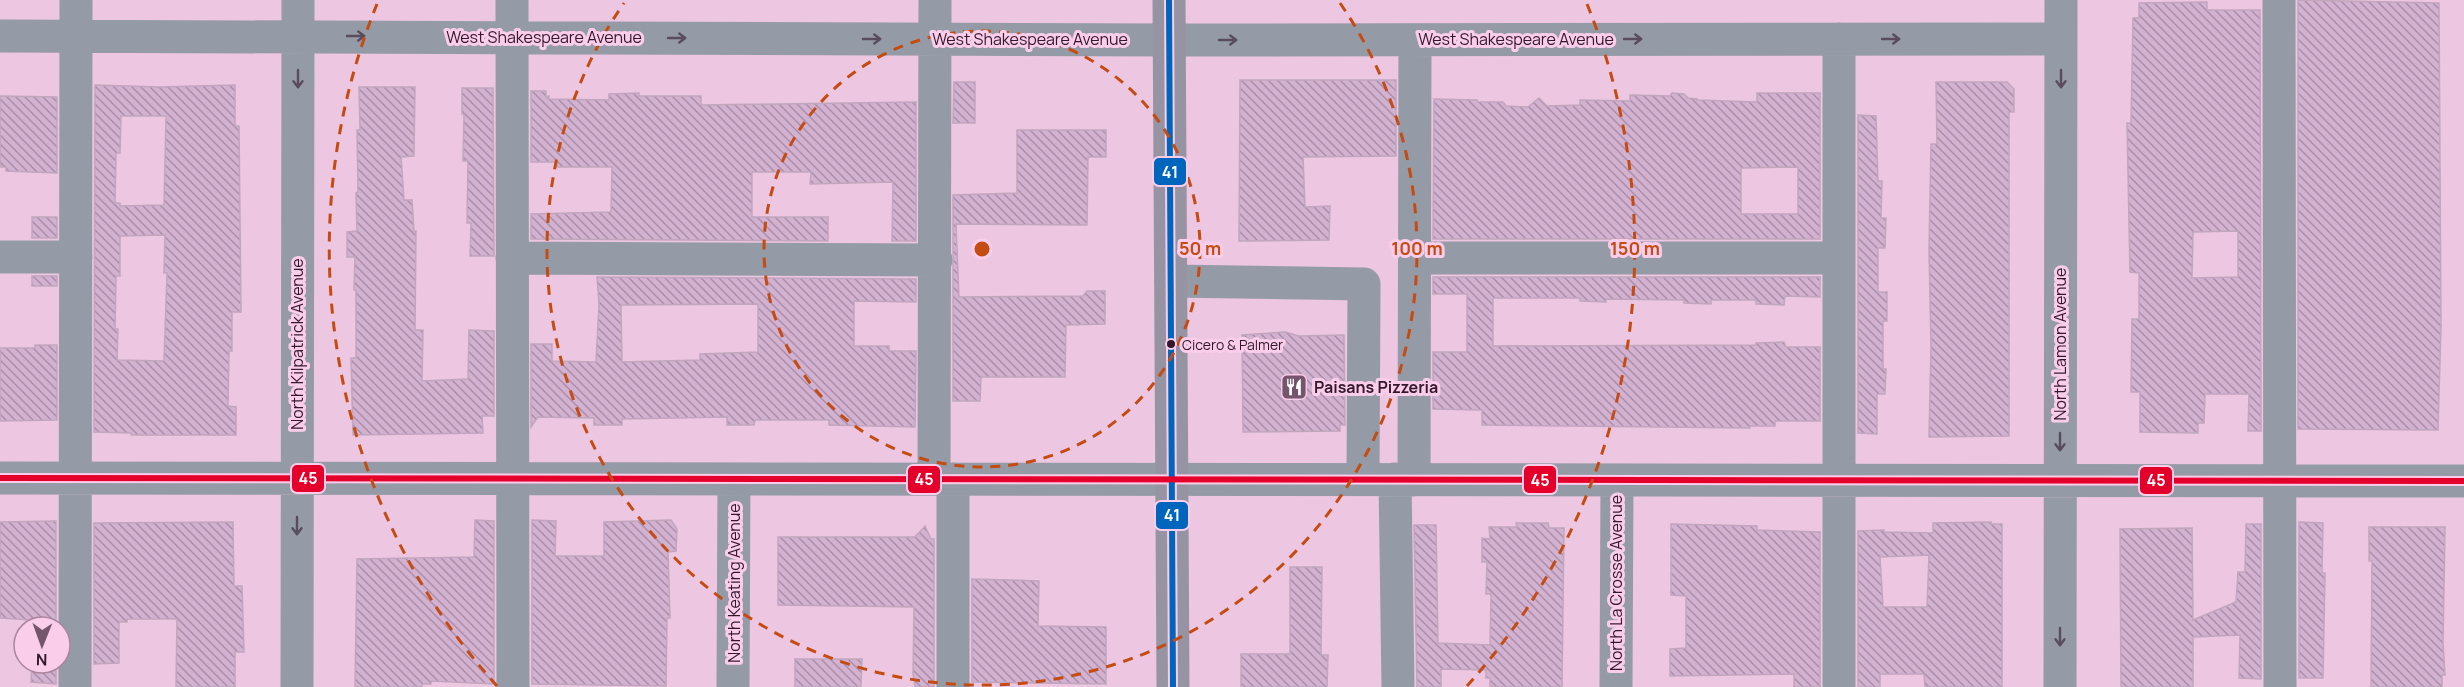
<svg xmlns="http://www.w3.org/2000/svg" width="2464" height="687" font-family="Manrope,sans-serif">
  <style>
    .building { fill: url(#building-back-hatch); stroke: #c1a6be; stroke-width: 1.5; fill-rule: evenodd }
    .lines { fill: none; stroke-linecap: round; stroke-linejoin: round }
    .minor { stroke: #949ba7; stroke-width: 33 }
    .major { stroke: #9694a2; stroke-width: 33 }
    .bus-1-casing { stroke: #faceeb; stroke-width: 10 }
    .bus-2-casing { stroke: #faceeb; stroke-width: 10 }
    .bus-1 { stroke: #0065bd; stroke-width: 6 }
    .bus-2 { stroke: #e4002b; stroke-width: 6 }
    .oneway { stroke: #5a4c5d }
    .ring { fill: none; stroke: #c44c12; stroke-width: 3; stroke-dasharray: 10 8 }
    .bus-dot { fill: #33182b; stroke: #faceeb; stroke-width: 2 }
    .labels { text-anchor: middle; stroke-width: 6; stroke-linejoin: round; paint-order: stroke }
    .bus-label { font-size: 14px; fill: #33182b; stroke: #faceeb; text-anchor: start }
    .street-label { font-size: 16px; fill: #33182b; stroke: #faceeb }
    .poi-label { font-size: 16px; font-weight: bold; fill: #33182b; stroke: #faceeb; text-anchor: start }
    .centre { fill: #c44c12; stroke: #faceeb; stroke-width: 3 }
    .ring-label { font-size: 18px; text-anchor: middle; font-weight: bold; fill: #c44c12; stroke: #faceeb; stroke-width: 6; stroke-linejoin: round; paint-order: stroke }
    .line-badge { stroke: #faceeb; stroke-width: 2 }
    .badge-label { font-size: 16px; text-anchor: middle; font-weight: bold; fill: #fff }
  </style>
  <defs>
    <pattern id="building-back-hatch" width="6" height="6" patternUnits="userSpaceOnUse" patternTransform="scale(1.5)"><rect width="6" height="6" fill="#d2b1d1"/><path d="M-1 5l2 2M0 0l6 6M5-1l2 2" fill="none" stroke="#ab8faa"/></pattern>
  </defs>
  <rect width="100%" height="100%" fill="#edc6e1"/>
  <path class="building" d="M2298,0L2439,3L2441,326L2438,430L2298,429Z
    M2207,2V10H2260L2261,431H2248L2249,394H2205L2204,423H2198V433L2140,432V392H2131L2132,319H2139V273L2130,272L2127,123H2131L2133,18H2139V3ZM2238,231V277L2192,278L2193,232Z
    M1240,80H1396V156L1303,157L1305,207L1330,206L1329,240L1239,241Z
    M954,82H975V123H953Z
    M1936,82H2007L2014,89V112H2009V436L1929,437L1931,347L1929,249L1931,144H1937Z
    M95,85L159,87L235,85V126H239L241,312H232V351H229L228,406L236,407V435H131V433L94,432ZM121,116H166L164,205L120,206V203H115L116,153H120ZM165,235L164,273H167L164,361L117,360L118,329H115L116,276H120V236Z
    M359,87H415L414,156L401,157L404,200H412L414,231H416L415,330H423L422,381L468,379L469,330L494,331V416H482L483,433L353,435L351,358H356V290H354L355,257H347V232L357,231L356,193L358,192L357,130H360Z
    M462,88H493L494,256H470L471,223H467L468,161H463L464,114H462Z
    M531,91H546V97L549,96V99L609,100V94L639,93V96H701V105L916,102V241H892L893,182L810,184L811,172H752V217H828V241L531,239V214L611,212L612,167H557V162H531Z
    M1672,93L1684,94L1688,98L1697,99V100L1757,102V93H1820V239H1433L1434,99L1477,100L1478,102H1503L1506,106L1528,107L1539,98L1547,106L1580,105V100L1630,101V95L1670,96ZM1798,167V214H1741V168Z
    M0,96L57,97V173L6,171V167H0Z
    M1858,115L1876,116L1878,181H1882L1881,218H1886L1885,248H1878V292H1887V321H1883V369H1886L1885,394H1877V434L1858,433Z
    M1017,130H1106V157H1088L1087,225L956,224L959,297L1083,296L1087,291H1105V324L1066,325L1065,377H981L980,401H953V195L1017,193Z
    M32,217H57V238H32Z
    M32,276H57V286H32Z
    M597,277L916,279V302L854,301V346H889V351H916L915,427L829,425V420H755L754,425H727V417L622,419V425H594V418L538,417L531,427V344H552V361L596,362L599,304ZM758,304V352L700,354V360L622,362L621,305Z
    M1433,277H1820V297L1785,296L1784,305L1756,304V300H1711V304L1684,303V300L1606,299V302L1580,301V298H1493V346L1756,345V343L1784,342L1786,347H1820V421H1775V426H1750V428L1482,425V410L1433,409V352H1467V294H1433Z
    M1285,332L1299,336L1344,335L1345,425H1340V431L1243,432L1242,335Z
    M35,345H57V420L0,421V348H35Z
    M475,520L494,521V684L431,681V684H422V687H355L357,559L474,557Z
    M532,520L556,521L555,556H604V522L671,520L677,529L676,551L668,552L670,618H667L666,686L532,684Z
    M56,521V627H31V620L0,618V522Z
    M233,522L234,586H242L244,652H235V687H176L177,619H127V622H119V663L94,664V523Z
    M1991,522V524H2002V687H1925L1924,674H1880V687H1858V531L1884,530V532L1933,533V523ZM1929,555L1927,607H1883L1880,557Z
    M2299,522L2323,523L2322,573H2325L2323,678H2299Z
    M1516,523H1548L1549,528H1564L1562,687H1490V678H1486V670L1441,669V687H1417L1414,525H1436L1438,643L1490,645L1491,594H1486L1487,562H1482V538L1490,539L1489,527H1517Z
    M1671,524L1757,526V530L1820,532V687H1794V674L1670,676V649L1686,648V596L1671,595Z
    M2246,524H2261V679L2239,678L2240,635L2193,637V687H2121L2120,529L2192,528L2193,620L2236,602L2238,572H2245Z
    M925,526L931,539H934V687H915L913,674L914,607L778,605V537H915Z
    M2369,527H2445L2443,643L2445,675H2442V687H2371L2372,561H2369Z
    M1290,567H1322L1321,655H1328L1327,687H1241V654H1290Z
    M972,579L1039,581L1038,626L1106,627V684L972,682Z
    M795,659H862L861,687H795Z
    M32,663H56V684L31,682Z"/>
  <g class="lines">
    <path class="minor" d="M512,0L513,687
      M2279,0L2280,687
      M0,36L1170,40L2061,39
      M1839,39V687
      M0,257H76
      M512,258L936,260
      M1416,258H1839
      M1171,281L1364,284L1363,479
      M0,478L2464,481
      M934,479L935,0
      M953,479V687
      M1395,479L1398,687
      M1414,480L1415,40
      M75,687L76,0
      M297,687L298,0
      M733,687L734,479
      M1616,687L1617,480
      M2060,687L2061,0"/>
    <path class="major" d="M1169,0L1173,687"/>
    <defs>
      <path id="bus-1" d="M1169,0L1173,687"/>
      <path id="bus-2" d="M0,478L2464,481"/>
    </defs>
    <use href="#bus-1" class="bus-1-casing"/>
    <use href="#bus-2" class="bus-2-casing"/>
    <use href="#bus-1" class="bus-1"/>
    <use href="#bus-2" class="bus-2"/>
  </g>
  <defs><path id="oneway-shaft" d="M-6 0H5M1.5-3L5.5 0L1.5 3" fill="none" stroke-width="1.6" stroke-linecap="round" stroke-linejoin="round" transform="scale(1.5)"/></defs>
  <g class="oneway">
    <use href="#oneway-shaft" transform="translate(356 36)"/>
    <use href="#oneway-shaft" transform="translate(677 38)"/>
    <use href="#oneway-shaft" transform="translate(872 39)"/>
    <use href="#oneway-shaft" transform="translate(1633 39)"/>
    <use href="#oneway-shaft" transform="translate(1891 39)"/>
    <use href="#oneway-shaft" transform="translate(1228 40)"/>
    <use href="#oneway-shaft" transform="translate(298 79) rotate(90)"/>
    <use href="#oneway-shaft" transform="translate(2061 79) rotate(90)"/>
    <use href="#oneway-shaft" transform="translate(2060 442) rotate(90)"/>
    <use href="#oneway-shaft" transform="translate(297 526) rotate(90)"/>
    <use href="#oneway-shaft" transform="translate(2060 637) rotate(90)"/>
  </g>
  <g class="ring">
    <circle cx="982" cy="249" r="218"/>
    <path d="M1340 3A435 435 0 1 1 624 3"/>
    <path d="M497 686A653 653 0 0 1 377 4M1587 4A653 653 0 0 1 1467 686"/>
  </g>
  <defs>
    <symbol id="restaurant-square" viewBox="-11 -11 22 22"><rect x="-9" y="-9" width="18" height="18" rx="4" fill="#74556b" stroke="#faceeb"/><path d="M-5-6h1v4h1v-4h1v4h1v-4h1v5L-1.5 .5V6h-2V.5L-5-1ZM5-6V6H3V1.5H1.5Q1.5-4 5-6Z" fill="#fff"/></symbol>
  </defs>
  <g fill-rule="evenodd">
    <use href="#restaurant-square" x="1279" y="372" width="30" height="30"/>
  </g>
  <circle class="bus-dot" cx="1171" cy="344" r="5"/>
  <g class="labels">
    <g class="bus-label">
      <text x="1182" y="350">Cicero &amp; Palmer</text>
    </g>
    <g class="street-label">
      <text x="544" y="43">West Shakespeare Avenue</text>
      <text x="1030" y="45">West Shakespeare Avenue</text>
      <text x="1516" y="45">West Shakespeare Avenue</text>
      <text transform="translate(297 344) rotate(-90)" y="6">North Kilpatrick Avenue</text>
      <text transform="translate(2060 344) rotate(-90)" y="6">North Lamon Avenue</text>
      <text transform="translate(734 583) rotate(-90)" y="6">North Keating Avenue</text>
      <text transform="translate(1616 583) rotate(-90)" y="6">North La Crosse Avenue</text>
    </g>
    <g class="poi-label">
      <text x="1314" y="393">Paisans Pizzeria</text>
    </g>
  </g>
  <circle cx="982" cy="249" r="9" class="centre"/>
  <g class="ring-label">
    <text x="1200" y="255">50 m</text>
    <text x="1417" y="255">100 m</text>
    <text x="1635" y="255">150 m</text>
  </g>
  <g class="line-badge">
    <rect x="1153" y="157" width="34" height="29" rx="6" fill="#0065bd"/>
    <rect x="291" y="464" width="34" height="29" rx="6" fill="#e4002b"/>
    <rect x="907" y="465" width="34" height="29" rx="6" fill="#e4002b"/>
    <rect x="1523" y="465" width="34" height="29" rx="6" fill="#e4002b"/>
    <rect x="2139" y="466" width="34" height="29" rx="6" fill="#e4002b"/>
    <rect x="1155" y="501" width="34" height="29" rx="6" fill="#0065bd"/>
  </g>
  <g class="badge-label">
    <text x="1170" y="178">41</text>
    <text x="308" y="484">45</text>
    <text x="924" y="485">45</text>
    <text x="1540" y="486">45</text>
    <text x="2156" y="486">45</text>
    <text x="1172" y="521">41</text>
  </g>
  <g transform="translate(42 645) rotate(181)"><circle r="28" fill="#faceeb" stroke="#aa859e" stroke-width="1.5"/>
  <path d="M0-4.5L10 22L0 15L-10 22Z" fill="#74556b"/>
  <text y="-9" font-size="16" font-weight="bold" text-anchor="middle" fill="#33182b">N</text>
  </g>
</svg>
